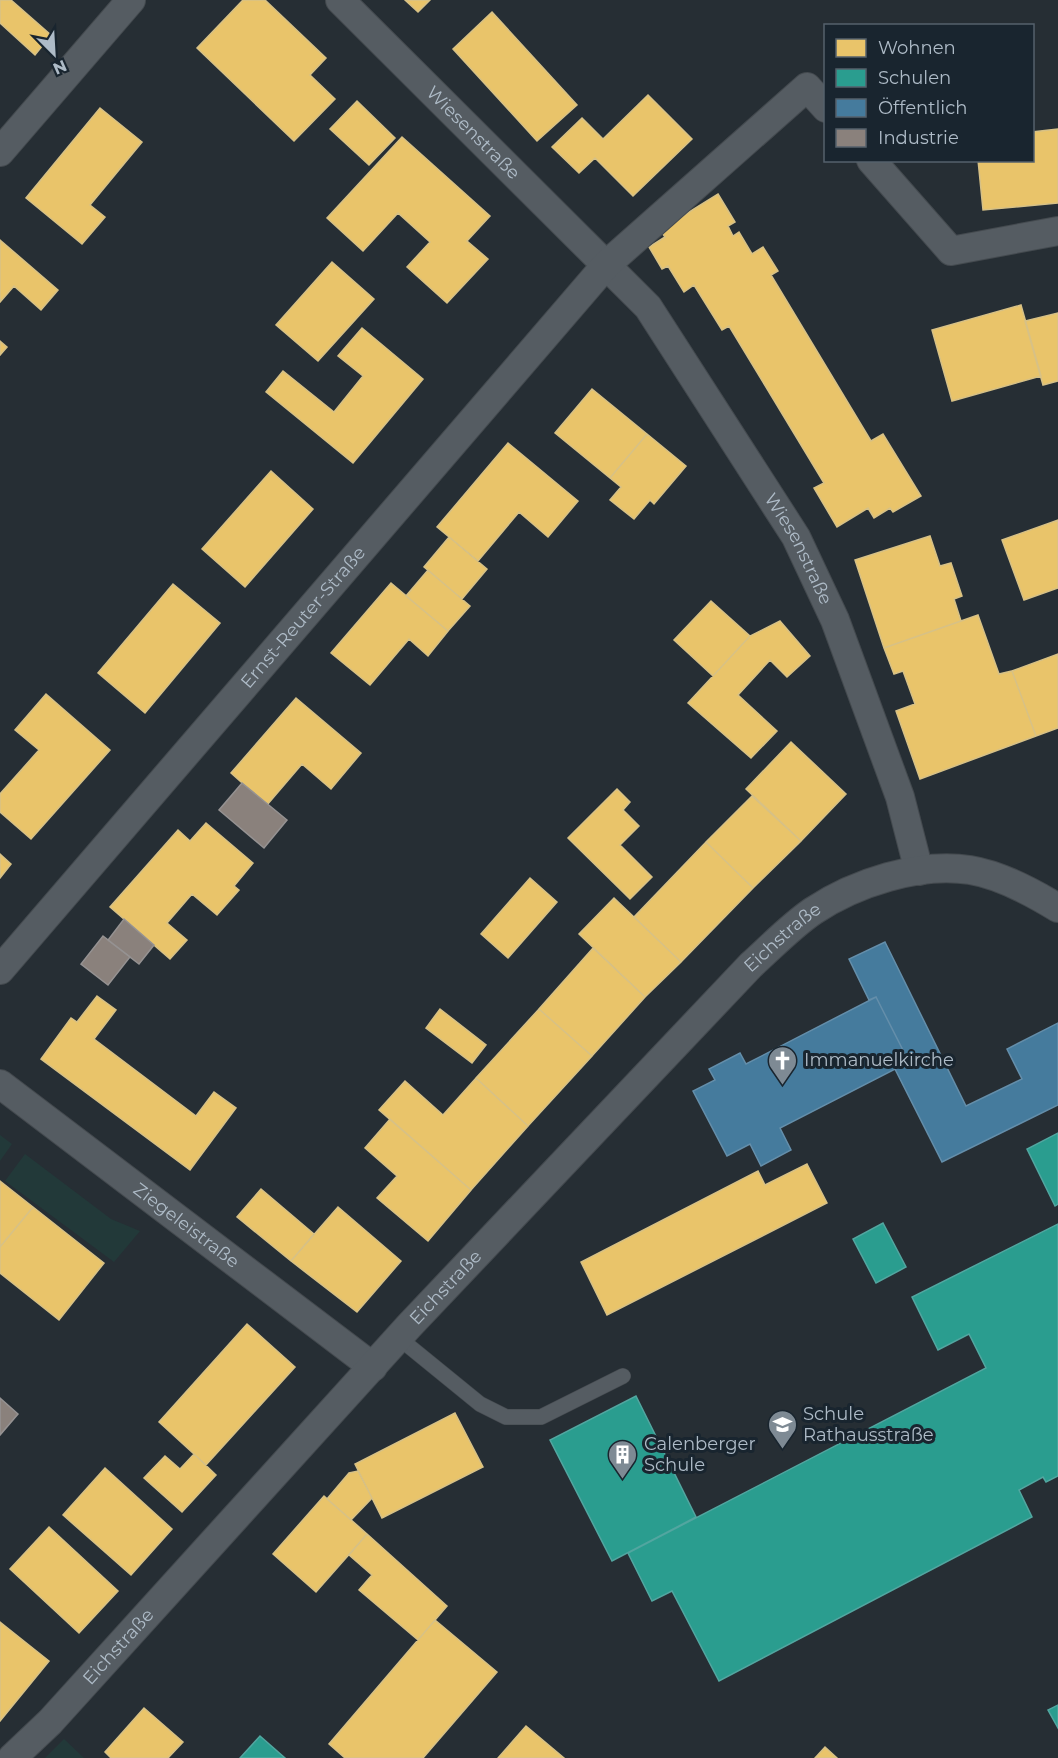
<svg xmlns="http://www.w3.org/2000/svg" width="1058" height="1758" font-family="Montserrat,sans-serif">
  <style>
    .green { fill: #223939 }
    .homes { fill: #e9c46a; stroke: #d7c186; stroke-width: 1.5 }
    .schools { fill: #2a9d8f; stroke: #52a6a0; stroke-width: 1.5 }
    .public { fill: #457b9d; stroke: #648eaa; stroke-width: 1.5 }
    .industry { fill: #8a817c; stroke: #959292; stroke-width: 1.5 }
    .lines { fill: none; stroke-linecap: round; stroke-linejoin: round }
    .lane-casing { stroke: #444a4f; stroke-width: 16 }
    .street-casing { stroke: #444a4f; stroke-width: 30 }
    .lane { stroke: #555c62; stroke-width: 15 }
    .street { stroke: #555c62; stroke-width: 28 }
    .labels { text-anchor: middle; stroke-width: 6; stroke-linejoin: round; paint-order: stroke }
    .street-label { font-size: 18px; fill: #aebbc7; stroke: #19252f }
    .poi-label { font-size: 18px; fill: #aebbc7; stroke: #19252f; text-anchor: start }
  </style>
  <rect width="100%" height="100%" fill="#262e34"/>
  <path class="green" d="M0,1135L12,1144L0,1161Z
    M25,1154L111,1219L140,1231L114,1262L5,1181Z
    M64,1739L84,1758H45Z"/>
  <path class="homes" d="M0,0H11L51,35L35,55L0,23Z
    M243,0H265L326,58L310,75L335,99L294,141L197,48Z
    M405,0H430L418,12Z
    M492,12L577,105L537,141L453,49Z
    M648,95L692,139L633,196L595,158L579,173L552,147L582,118L603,139Z
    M357,101L395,138L369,165L330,129Z
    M100,108L142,142L90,205L105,217L82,244L26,198Z
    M1058,129V203L983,210L978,160H1032V132Z
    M402,137L490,216L467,241L488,259L447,303L407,267L430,242L398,213L363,251L327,218Z
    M718,194L735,222L728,226L733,236L739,232L752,254L763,247L778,271L771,275L871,441L883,434L921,496L893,512L890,508L874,518L868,508L837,527L814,488L824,483L729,326L722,330L694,285L684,292L668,266L662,269L649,247L665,237L660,230Z
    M0,240L58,290L41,310L14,286L0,302Z
    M332,262L374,299L318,361L276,325Z
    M1021,305L1041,376L952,401L932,330Z
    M1058,313V381L1043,385L1025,321Z
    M362,328L423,379L353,463L266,392L283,371L334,412L363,376L338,356Z
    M0,341L7,347L0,355Z
    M592,389L647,434L610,478L555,433Z
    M647,434L686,466L654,504L650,500L634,519L610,500L621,487L610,478Z
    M508,443L578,501L548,537L519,512L478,561L437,527Z
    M271,471L313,509L245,587L202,549Z
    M1058,520V588L1024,600L1002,540Z
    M930,536L940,566L951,563L962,596L954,599L961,621L884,648L855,560Z
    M449,537L487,569L462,599L424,567Z
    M428,570L470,606L448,631L406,596Z
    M391,583L448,631L428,656L409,639L370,685L331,653Z
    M173,584L220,623L145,713L98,673Z
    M711,601L750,636L713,676L674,640Z
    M978,615L999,674L1012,671L1036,736L920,779L896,711L915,704L903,671L894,674L884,648Z
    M780,621L810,656L787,677L770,660L738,695L777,731L751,758L688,703L750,636Z
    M1058,654V728L1036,736L1012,671Z
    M46,694L110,750L31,839L0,812V794L39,750L15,730Z
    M296,698L361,753L331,789L302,764L267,805L231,773Z
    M791,742L846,794L801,841L746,789Z
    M617,789L630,802L623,810L639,826L620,845L652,877L630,899L568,838Z
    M752,796L801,841L753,888L706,842Z
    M206,823L253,863L234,886L239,890L217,915L192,894L167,923L187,940L170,959L110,907L178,830L190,841Z
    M706,842L753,888L681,962L634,917Z
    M0,854L11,864L0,878Z
    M530,878L557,902L508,958L481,934Z
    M614,898L681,962L645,997L579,934Z
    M593,948L645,997L592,1056L539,1009Z
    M97,996L116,1010L94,1039L196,1116L214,1092L236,1108L190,1170L41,1059L71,1018L77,1022Z
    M440,1009L486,1045L472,1063L426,1028Z
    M539,1009L592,1056L528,1126L476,1078Z
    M476,1078L528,1126L471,1190L379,1110L405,1081L443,1115Z
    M390,1119L471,1190L428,1241L377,1198L397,1176L365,1148Z
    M807,1164L827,1203L607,1315L581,1262L758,1171L765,1185Z
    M0,1181L33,1207L0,1247Z
    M261,1189L314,1234L291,1261L237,1217Z
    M33,1207L104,1263L59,1320L0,1273V1247Z
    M338,1207L401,1261L357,1312L291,1261Z
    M247,1324L295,1367L206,1465L159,1422Z
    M455,1413L483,1467L382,1518L355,1464Z
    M194,1454L216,1475L182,1512L144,1478L165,1456L180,1469Z
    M105,1468L172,1529L131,1575L63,1515Z
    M358,1471L372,1498L351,1520L327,1499L349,1473Z
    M324,1496L367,1534L316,1592L273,1554Z
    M49,1527L118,1591L79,1633L10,1569Z
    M367,1534L447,1606L418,1640L359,1590L372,1575L349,1555Z
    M435,1620L497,1672L423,1758H345L329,1744Z
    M0,1622L49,1661L0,1721Z
    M144,1708L183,1742L168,1758H111L105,1752Z
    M526,1726L564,1758H498Z
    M825,1747L837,1758H815Z"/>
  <path class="schools" d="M1058,1133V1204L1055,1206L1027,1149Z
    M883,1223L906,1267L876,1283L853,1239Z
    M1058,1224V1476L1046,1482L1043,1477L1019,1490L1032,1517L719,1681L672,1591L652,1601L628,1553L986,1368L969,1334L938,1350L912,1297Z
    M636,1396L696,1517L612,1561L550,1440Z
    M1058,1705V1728L1048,1710Z
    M260,1736L285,1758H240Z"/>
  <path class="public" d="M885,942L966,1106L1022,1079L1007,1049L1058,1023V1105L942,1162L895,1069L909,1062L876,997L869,1000L849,959Z
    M876,997L909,1062L780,1128L791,1150L761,1166L750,1144L727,1156L693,1091L715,1080L709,1069L740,1053L746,1064Z"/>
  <path class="industry" d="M242,783L287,820L264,848L219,810Z
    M124,919L154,945L139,964L108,940Z
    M103,936L130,957L108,985L81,964Z
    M0,1398L18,1414L0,1435Z"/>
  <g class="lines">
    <defs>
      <path id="lane" d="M399,1338L480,1404L506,1417H541L623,1376"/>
      <g id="street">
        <path id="s1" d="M340,0L648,307L796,537L835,620L900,797L919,871"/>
        <path d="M0,152L131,0"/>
        <path d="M871,160L951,251L1058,231"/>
        <path id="s2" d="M0,970L606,265L807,87L826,108"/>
        <path id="s3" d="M0,1084L373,1367"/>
        <path id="s4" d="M12,1758L50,1722L409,1326L751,965C771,947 791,926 813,911C855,883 919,862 970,870C1001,875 1032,892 1058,908"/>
      </g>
    </defs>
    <use href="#lane" class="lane-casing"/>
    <use href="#street" class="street-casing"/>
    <use href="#lane" class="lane"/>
    <use href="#street" class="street"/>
  </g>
  <defs>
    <symbol id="church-pin" viewBox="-11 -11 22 30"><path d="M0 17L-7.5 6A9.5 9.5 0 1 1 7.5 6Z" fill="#7e8a94" stroke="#19252f"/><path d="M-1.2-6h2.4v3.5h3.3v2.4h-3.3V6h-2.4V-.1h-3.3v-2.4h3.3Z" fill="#fff"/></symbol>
    <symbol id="school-pin" viewBox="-11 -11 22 30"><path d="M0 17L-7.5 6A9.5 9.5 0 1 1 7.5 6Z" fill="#7e8a94" stroke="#19252f"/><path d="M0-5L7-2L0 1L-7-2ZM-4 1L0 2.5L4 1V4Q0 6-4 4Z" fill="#fff"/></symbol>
    <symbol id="building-pin" viewBox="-11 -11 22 30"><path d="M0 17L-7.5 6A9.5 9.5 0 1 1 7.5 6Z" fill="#7e8a94" stroke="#19252f"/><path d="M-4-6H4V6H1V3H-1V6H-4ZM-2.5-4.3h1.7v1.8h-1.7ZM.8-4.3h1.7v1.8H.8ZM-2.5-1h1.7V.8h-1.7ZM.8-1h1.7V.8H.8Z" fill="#fff"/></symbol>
  </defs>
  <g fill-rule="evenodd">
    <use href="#church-pin" x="766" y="1044" width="33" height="45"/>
    <use href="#school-pin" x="766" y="1408" width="33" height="45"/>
    <use href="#building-pin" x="606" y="1438" width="33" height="45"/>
  </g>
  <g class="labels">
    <g class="street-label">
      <text dy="6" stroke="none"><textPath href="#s1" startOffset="188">Wiesenstraße</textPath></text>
      <text dy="6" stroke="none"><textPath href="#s1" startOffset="720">Wiesenstraße</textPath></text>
      <text dy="6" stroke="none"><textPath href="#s2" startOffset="465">Ernst-Reuter-Straße</textPath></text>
      <text dy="6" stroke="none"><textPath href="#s4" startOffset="1126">Eichstraße</textPath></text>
      <text dy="6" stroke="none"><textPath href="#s3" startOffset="234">Ziegeleistraße</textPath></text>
      <text dy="6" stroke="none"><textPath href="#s4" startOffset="640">Eichstraße</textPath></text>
      <text dy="6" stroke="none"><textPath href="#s4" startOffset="154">Eichstraße</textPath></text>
    </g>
    <g class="poi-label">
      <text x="804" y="1066">Immanuelkirche</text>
      <text x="803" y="1420">Schule<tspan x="803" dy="21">Rathausstraße</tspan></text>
      <text x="644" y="1450">Calenberger<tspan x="644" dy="21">Schule</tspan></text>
    </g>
  </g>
  <rect x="824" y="24" width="210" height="138" fill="#19252f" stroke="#55616c" stroke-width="1.5"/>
  <rect x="836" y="39" width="30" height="18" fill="#e9c46a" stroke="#55616c" stroke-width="1.5"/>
  <text x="878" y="54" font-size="18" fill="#aebbc7">Wohnen</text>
  <rect x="836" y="69" width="30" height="18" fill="#2a9d8f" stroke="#55616c" stroke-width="1.5"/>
  <text x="878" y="84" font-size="18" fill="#aebbc7">Schulen</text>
  <rect x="836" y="99" width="30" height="18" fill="#457b9d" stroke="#55616c" stroke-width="1.5"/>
  <text x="878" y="114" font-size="18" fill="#aebbc7">Öffentlich</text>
  <rect x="836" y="129" width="30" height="18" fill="#8a817c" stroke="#55616c" stroke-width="1.5"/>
  <text x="878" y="144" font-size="18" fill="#aebbc7">Industrie</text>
  <g transform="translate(54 54) rotate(156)" stroke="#19252f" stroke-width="4.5" paint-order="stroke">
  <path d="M0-4.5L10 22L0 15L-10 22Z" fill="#aebbc7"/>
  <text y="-9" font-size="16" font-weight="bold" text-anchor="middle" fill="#aebbc7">N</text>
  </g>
</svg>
